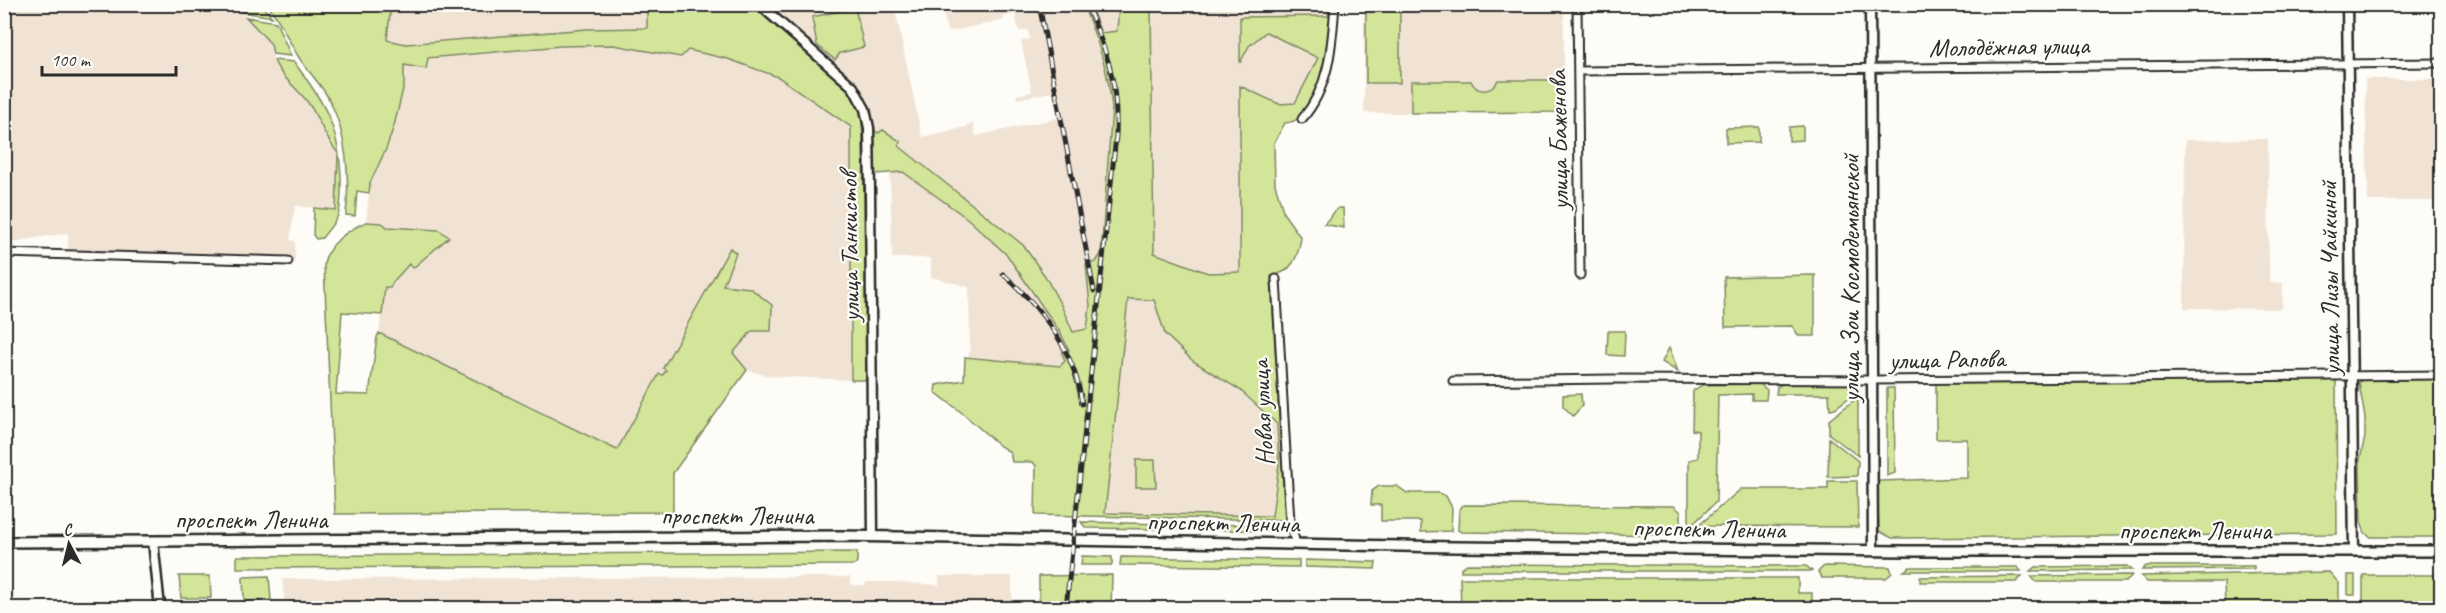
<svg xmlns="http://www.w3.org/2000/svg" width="2446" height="613" font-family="Caveat,sans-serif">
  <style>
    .built { fill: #f0e3d4 }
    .green { fill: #d2e599; stroke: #7e8862; stroke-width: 1.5; fill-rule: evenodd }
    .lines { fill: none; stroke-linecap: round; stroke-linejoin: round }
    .minor-casing { stroke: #2b2b2b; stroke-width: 11 }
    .tertiary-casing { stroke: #2b2b2b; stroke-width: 13 }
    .secondary-casing { stroke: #2b2b2b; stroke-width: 14 }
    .minor { stroke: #fdfcf7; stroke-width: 7 }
    .tertiary { stroke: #fdfcf7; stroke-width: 8 }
    .secondary { stroke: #fdfcf7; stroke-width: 9 }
    .rail-casing { stroke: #2b2b2b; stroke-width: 5 }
    .rail { stroke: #fdfcf7; stroke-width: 3; stroke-dasharray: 9; stroke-linecap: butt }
    .labels { text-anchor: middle; stroke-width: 4.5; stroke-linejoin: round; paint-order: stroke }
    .street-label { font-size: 26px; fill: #2b2b2b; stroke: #fdfcf7 }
  </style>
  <rect width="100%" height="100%" fill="#fdfcf7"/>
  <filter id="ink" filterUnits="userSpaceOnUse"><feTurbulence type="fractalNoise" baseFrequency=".0167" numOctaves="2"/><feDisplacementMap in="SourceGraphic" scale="12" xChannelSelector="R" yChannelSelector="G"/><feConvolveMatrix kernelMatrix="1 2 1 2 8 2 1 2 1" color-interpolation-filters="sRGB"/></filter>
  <g filter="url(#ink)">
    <path class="built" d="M5,5H237L271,44L274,62L309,103L321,124L329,144L338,153L336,210L295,206L290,240L295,241V259L68,250V233L5,243Z
      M391,5H647V28L587,29L406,44L387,40Z
      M766,5H894L922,137L967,127V125L973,124L976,136L1058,118L1052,92L1017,99L1016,95L1032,92L1021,41L1030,39L1028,30L1019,31L1015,14L1003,17L1004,20L947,32L942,5H1083L1104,58L1110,86L1112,109L1101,254L1096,262L1086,265L1090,306L1087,329L1073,333L1061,305L1045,276L1023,245L899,145V141L883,130L878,133L874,130L869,101L860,88L851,78Z
      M1090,5H1119L1117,31L1101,33Z
      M1151,5H1329V16L1240,17L1241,61L1249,46L1266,32L1318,58L1295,103L1279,104L1240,87V272L1208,273L1154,253Z
      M1364,5H1564V113H1364Z
      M613,45L681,57L688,50L728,59L778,77L851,127V380L769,376L747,370L732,353L752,331L750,288L722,285L736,253L730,249L663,367L666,369L663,376L659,374L617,450L379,333L385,287L409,263L413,267L387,227L382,223L366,222L370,183L386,149L404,85L403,65L426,69L428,59L561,46Z
      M2365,79H2441V201H2368Z
      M2268,139L2269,282L2283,283L2282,309L2184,308L2185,140Z
      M903,172L968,219L1007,255L1065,340L1069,350L1062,353L1066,361L1060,366L968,357L970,350L969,287L931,277V258H892L890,173Z
      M1128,299L1154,300L1165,334L1193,361L1240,390L1277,424L1279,464L1273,516L1105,513Z
      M939,576H1012V608H285L282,579L850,577L851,585H865L866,582H893L939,585Z"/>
    <path class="green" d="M237,5H261L272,17L242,12Z
      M268,5H391L387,40L406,44L587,29L647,28V5H752L850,90L861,112L863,136L867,380H851V127L778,77L728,59L688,50L681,57L613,45L561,46L428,58L426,69L404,65V85L394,126L386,149L370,183L369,193L357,191L355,216L346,215C350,178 347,135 330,101C322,85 308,72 298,56C287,39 281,21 268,5Z
      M1083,5H1090L1101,33L1117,31L1119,5H1151L1154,253L1208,273L1240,272V86L1279,104L1295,103L1318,58L1266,32L1249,46L1240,63V17L1328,16L1329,5H1331C1329,32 1322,122 1285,123L1274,143L1275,184L1284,214L1301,238C1298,257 1292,273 1271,276L1285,520L1035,515L1036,466L1033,462H1012L1010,452L1000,446L961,412L935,392L936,385L964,380L965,357L1060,366L1065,361L1062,353L1069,350L1060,332L1007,255L968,219L903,172L875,174L874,130L878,133L883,130L900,141L899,146L1023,245L1045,276L1061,305L1073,332L1087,329L1090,306L1086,264L1096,262L1101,254L1112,109C1109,71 1097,39 1083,5ZM1128,299L1154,300L1165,334L1193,361L1240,390L1277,424L1279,464L1272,516L1105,513Z
      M1366,5H1400V83H1366Z
      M855,8L864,47L840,53L835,60L817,45L812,17Z
      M246,17L276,22L291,56L273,54L271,44Z
      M274,60L294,62C324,103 339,125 341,178C341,191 342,203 338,215C335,223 327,231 322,238L316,239L313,235L314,208L336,210L338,153C325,139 320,120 309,104C299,89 280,77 274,60Z
      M1498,80H1563V112L1411,113V81H1471C1477,94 1492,93 1498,80Z
      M1803,126V140L1789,141V127Z
      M1759,127V142L1726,143V128Z
      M1338,208H1343L1344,228L1324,224Z
      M366,222L382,223L387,227L439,230L449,237L413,268L409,264L393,282L390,288L385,287L382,315L342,312L336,394L369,395L377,337L379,333L617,450L659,374L663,375L666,370L663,368L730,248L736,253L723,285L750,288L772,305L771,331H752L733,353L747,370L673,473V512L335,514L324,265C326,245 348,230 366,222Z
      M1815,275V336H1799L1792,326L1725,327L1724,277Z
      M1608,331H1625L1624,356L1607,355Z
      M1669,348L1670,349L1678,372L1662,362Z
      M2336,379L2337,534L1892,538L1879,531L1877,483L1880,481L1967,478V439H1936V383Z
      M2363,379H2441V537H2371L2365,533L2361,522L2360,459L2365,437V418L2359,383Z
      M1760,384L1767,390L1766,400H1752V394L1718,395L1716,502L1693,524H1689V460L1698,458V431L1692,430L1693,391L1702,385Z
      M1782,384H1858V391L1835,408L1830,409L1829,394H1776L1777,387Z
      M1887,388H1894L1895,473L1887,476Z
      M1581,394L1582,406L1573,416L1563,406V395Z
      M1858,397V456L1829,434V420Z
      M1829,438L1858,461L1857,476L1828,477Z
      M1136,460H1155L1156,487H1136Z
      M1828,481H1857L1858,527L1698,526L1741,489H1828Z
      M1379,486H1397L1407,493H1439L1446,496L1452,508L1451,531L1421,532V521H1381V505H1371L1372,491Z
      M1464,505L1674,506L1681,512V531L1677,535L1461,532L1458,530L1459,511L1461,506Z
      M1081,522L1166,524L1165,527L1158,529L1086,528Z
      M1173,524L1284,525L1277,531L1176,529Z
      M857,552V562L854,565L237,568V556Z
      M1082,556L1112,557V565H1081Z
      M1121,557L1299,560V567L1120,565Z
      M1305,560L1376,562L1375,569L1305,567Z
      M1467,564L1806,566L1812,571H1461V568Z
      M1824,566L1890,567L1892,573L1886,578H1822L1818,572Z
      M2127,566L2132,570L2030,571L2035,567Z
      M2146,566H2254V569L2142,570Z
      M1910,567H2017L2021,571H1904Z
      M2329,572L2339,583V608H2225L2224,582H2147L2141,576Z
      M1112,575L1111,608H1039V576Z
      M2132,575L2126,582H2036L2031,576Z
      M2348,575H2355V595H2348Z
      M2363,575H2441V608H2363Z
      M179,576H210L211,598H181Z
      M269,576L271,600L244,601L243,577Z
      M2022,576L2016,582H1920V577Z
      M1460,578H1798V593H1812V608H1461Z"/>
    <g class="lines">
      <defs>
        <path id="minor" d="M1577,4L1580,275
          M1578,71L2442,63
          M1302,119C1330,87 1332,45 1335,4
          M4,253L288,261
          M1276,279L1290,522L1296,544
          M1453,381L1613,379L1872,380L2442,375"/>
        <path id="tertiary" d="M759,4L853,87L865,109L869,128L870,192L873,536
          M1870,4L1873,550
          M2347,4L2354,551
          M153,541L160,608"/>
        <path id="secondary" d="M4,542L841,536L1455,547L1908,551H2442"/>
      </defs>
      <use href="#minor" class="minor-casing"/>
      <use href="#tertiary" class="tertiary-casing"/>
      <use href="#secondary" class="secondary-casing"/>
      <use href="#minor" class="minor"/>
      <use href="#tertiary" class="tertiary"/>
      <use href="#secondary" class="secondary"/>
      <defs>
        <path id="rail" d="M1039,4L1094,291
          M1003,274C1042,309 1075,350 1082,404
          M1066,608L1116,136C1118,81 1108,54 1086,4"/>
      </defs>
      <use href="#rail" class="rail-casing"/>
      <use href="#rail" class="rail"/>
    </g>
  </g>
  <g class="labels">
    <g class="street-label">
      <text transform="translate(2009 46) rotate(-1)" y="9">Молодёжная улица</text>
      <text transform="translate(1558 140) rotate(-91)" y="9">улица Баженова</text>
      <text transform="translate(849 247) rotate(-91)" y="9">улица Танкистов</text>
      <text transform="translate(1850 278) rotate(-90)" y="9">улица Зои Космодемьянской</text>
      <text transform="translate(2329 278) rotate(-91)" y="9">улица Лизы Чайкиной</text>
      <text transform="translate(1947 359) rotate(-1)" y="9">улица Рапова</text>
      <text transform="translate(1262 413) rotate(-93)" y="9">Новая улица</text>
      <text x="737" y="524">проспект Ленина</text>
      <text x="251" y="528">проспект Ленина</text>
      <text transform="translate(1223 522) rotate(1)" y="9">проспект Ленина</text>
      <text transform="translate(1709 528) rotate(1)" y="9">проспект Ленина</text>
      <text x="2195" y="539">проспект Ленина</text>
    </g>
  </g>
  <rect width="2446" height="613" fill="none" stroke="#fdfcf7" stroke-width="24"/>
  <rect x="12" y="12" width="2422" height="589" fill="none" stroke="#2b2b2b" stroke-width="2" filter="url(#ink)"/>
  <g transform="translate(69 544) rotate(353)" stroke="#fdfcf7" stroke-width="4.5" paint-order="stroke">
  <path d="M0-4.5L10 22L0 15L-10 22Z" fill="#2b2b2b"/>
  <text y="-9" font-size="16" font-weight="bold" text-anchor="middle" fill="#2b2b2b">С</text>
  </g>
  <path d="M42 66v9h134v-9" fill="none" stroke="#2b2b2b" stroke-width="3"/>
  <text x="51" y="66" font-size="18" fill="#2b2b2b" stroke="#fdfcf7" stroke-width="4.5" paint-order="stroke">100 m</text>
</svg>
